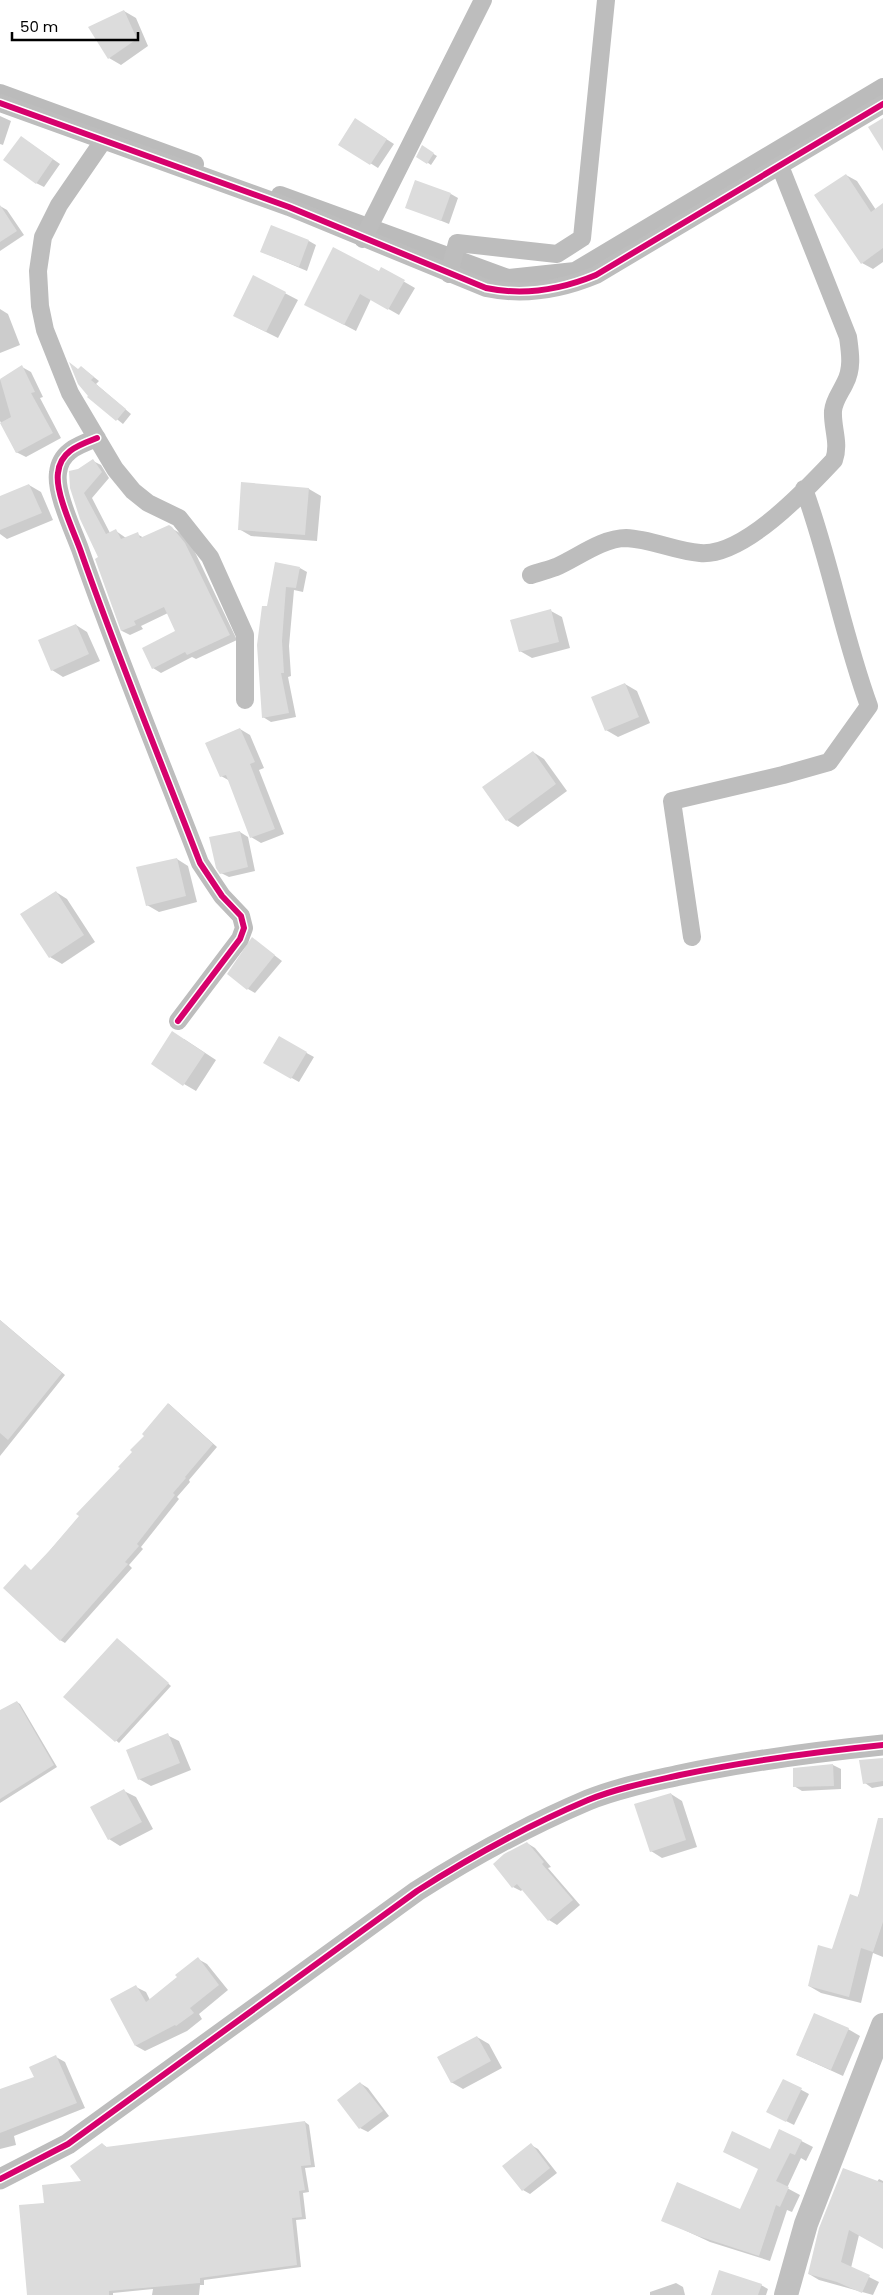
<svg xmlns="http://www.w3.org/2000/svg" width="883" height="2295" font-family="Poppins,sans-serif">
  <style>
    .shadow { fill: #0003 }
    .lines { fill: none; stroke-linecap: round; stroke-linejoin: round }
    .canal { stroke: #bbb; stroke-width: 18 }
    .building { fill: #dcdcdc }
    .minor { stroke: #bdbdbd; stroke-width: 18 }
    .tertiary { stroke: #bdbdbd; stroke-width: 21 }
    .secondary { stroke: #c0c0c0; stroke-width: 24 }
    .cycleway-casing { stroke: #fff; stroke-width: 9 }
    .cycleway { stroke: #d6006c; stroke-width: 6 }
  </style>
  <rect width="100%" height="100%" fill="#fff"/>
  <path class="shadow" d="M124,11L136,18L148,46L121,65L109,58Z
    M0,116L11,121L3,145L0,144Z
    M363,124L394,144L378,168L340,144Z
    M21,137L60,164L44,187L36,183Z
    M422,147L437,156L431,165L418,156Z
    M846,175L857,181L876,210L883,205V262L873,269L862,263Z
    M451,194L458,198L449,224L407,207Z
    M0,206L7,210L24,235L0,251Z
    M309,241L316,245L307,271L262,252Z
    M382,269L415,288L399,315L371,299L356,331L316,310L380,273Z
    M254,277L298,300L278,338L246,322Z
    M0,309L8,314L20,345L0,353Z
    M22,367L31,372L43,397L40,398L61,438L26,457L16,452L0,421V380Z
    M81,367L99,381L96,384L131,414L123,424L89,397L79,370Z
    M93,461L101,465L109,478L92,498L110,533L116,531L126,538L137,534L144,538L169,527L180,533L193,548L237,640L196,659L192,657L161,673L153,668L177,631L168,613L141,626L143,629L130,635L122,631L96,559L99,558L81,519L79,470Z
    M243,484L309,489L321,496L317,541L251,536L239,529Z
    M29,485L41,492L53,520L7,539L0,534V498Z
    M300,568L307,572L303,592L294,590L289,646L291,676L288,677L296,717L271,722L263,717L268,607Z
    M551,611L562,617L570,648L532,658L520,651Z
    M76,625L87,632L100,661L63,677L52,670Z
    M625,684L637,691L650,723L618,737L606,730Z
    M240,729L250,735L264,768L259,770L284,834L261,843L251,837L230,781L221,776Z
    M533,752L544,759L567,791L518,827L507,820Z
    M240,832L248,837L255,871L229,877L221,873Z
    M177,859L188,866L197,902L159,912L147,905Z
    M56,892L67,899L95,942L62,964L50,957Z
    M253,939L282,961L255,993L248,989Z
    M279,1038L314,1057L299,1082L265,1063Z
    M184,1039L216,1060L196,1091L184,1084Z
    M0,1320L65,1375L0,1456Z
    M169,1404L217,1447L189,1480L190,1482L177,1497L179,1499L141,1547L143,1549L129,1565L132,1568L65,1643L60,1640L32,1571L122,1468Z
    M120,1641L171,1686L119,1743L65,1697Z
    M17,1702L20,1704L57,1767L0,1803V1712Z
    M167,1735L179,1741L191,1770L151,1786L139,1779Z
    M883,1759V1786L872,1788L865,1783Z
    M833,1765L841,1769V1789L802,1791L794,1786Z
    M124,1791L136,1797L153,1829L120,1846L109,1839Z
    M671,1794L682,1801L697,1847L662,1858L651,1851Z
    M527,1843L535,1848L551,1867L548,1868L580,1905L557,1925L549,1920L523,1889L521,1891L513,1887Z
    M883,1844V1957L873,1953L861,2003L821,1993L809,1986L832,1950Z
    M198,1959L207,1964L228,1990L199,2014L202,2019L187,2031L145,2051L136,2046V1987L146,1992L150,2000L179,1977Z
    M848,2029L860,2036L843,2076L797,2055Z
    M477,2037L489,2044L502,2068L463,2089L451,2082Z
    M56,2057L65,2062L85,2108L14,2136L16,2145L0,2149V2098L35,2078Z
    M783,2080L809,2094L794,2125L776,2116Z
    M360,2083L368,2088L389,2116L368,2132L360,2128Z
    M305,2122L309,2125L315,2167L305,2168L309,2192L303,2193L306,2219L296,2220L301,2267L204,2280V2285H200L199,2295H152L153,2289L113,2293V2295H28L45,2204L84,2182L102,2144L108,2148Z
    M780,2130L813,2147L806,2161L801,2158L787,2188L800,2195L792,2212L787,2210L770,2261L710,2242L663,2220L741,2210Z
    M531,2145L538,2149L557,2173L530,2194L523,2190Z
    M879,2179L883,2181V2248L859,2235L851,2268L879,2282L873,2295L819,2280L809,2274Z
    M676,2283L683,2287L685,2295H650V2292Z
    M761,2285L768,2289L766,2295H712Z"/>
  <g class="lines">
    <path class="canal" d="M0,93L195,164
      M280,195L508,278L575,271L883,87"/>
  </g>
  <path class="building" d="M124,10L137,39L108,59L88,27Z
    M355,118L387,139L370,165L338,145Z
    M883,118V151L868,127Z
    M21,136L53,159L36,184L3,160Z
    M422,145L434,153L427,164L416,157Z
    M846,174L871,212L883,203V248L861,264L814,195Z
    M415,180L451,193L441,221L405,208Z
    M0,205L17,231L0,242Z
    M271,225L309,240L299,267L260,252Z
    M333,247L379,271L381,267L405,280L388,310L360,294L344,325L304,305Z
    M253,275L286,292L266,332L233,316Z
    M69,362L78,369L81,366L94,377L91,380L126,409L116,421L87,397L88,396L78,384Z
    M22,365L35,392L31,393L53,433L16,453L0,423L11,417L0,379Z
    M93,459L102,472L84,493L106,534L116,529L121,539L138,532L140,538L169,525L172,527L185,543L230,635L187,655L185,652L152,669L142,648L175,631L164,607L134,621L136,625L121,631L95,559L98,557L80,519L70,488L69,471L78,469Z
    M241,482L309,488L305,535L238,530Z
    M29,484L42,513L0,530V496Z
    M275,562L300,567L296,588L286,587L282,641L284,673H281L289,713L262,718L257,645L262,606H267Z
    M551,609L559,642L519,652L510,620Z
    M76,624L89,654L51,671L38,640Z
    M625,683L639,717L605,731L591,697Z
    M240,728L255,762L250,764L275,829L250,838L226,775L220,777L205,743Z
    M533,751L556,784L506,821L482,787Z
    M240,831L248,867L220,874L216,868L209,837Z
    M177,858L186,896L146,906L136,867Z
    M56,891L84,935L49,958L20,914Z
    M252,937L275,955L247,990L227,974Z
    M172,1031L205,1053L183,1086L151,1064Z
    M279,1036L307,1052L291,1079L263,1063Z
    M0,1320L62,1373L8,1440L0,1433Z
    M168,1403L213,1444L185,1477L186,1478L173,1493L175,1495L137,1544L139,1546L125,1562L128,1564L60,1641L3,1588L25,1564L31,1570L50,1550L79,1516L76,1514L120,1468L118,1467L132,1452L130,1450L144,1436L142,1434Z
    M117,1638L169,1683L115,1742L63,1697Z
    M17,1701L54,1765L0,1799V1710Z
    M168,1733L180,1763L138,1780L126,1750Z
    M883,1758V1781L863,1784L859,1760Z
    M833,1764L834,1786L793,1787V1768Z
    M124,1789L142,1822L108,1840L90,1807Z
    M671,1793L686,1840L650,1852L634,1804Z
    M878,1818H883V1922L873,1952L861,1948L849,1997L808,1986L818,1945L832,1949L850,1894L858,1897Z
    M527,1842L544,1862L542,1864L573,1900L548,1921L517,1884L512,1888L493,1864L504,1854Z
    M198,1957L219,1985L190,2008L194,2013L176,2026L175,2025L135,2046L110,1999L136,1985L146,2002L177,1977L175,1975Z
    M814,2013L849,2028L831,2070L796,2055Z
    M477,2036L491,2061L451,2083L437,2057Z
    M56,2055L77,2103L0,2133V2089L34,2077L29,2067Z
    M783,2079L802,2088L786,2122L766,2112Z
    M360,2082L383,2111L359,2129L337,2100Z
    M305,2121L311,2165L301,2166L305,2190L299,2191L302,2217L292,2218L297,2265L200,2278V2283L109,2291V2295H27L19,2205L44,2203L42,2185L81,2181L70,2166L102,2143L106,2147Z
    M779,2129L802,2140L795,2155L790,2153L776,2181L789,2187L780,2207L776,2205L759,2256L698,2236L661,2221L677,2182L740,2209L758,2169L723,2152L732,2131L770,2149Z
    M531,2143L550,2168L522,2191L502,2166Z
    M843,2168L883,2183V2249L849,2230L841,2262L870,2275L862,2293L837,2282L808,2274L819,2228Z
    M719,2270L762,2284L758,2295H711Z"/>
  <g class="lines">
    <path class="minor" d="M0,103L289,207L486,288C524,296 560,290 596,275L883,104
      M103,141L59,205L43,237L38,271L40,306L45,330L70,393L115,469L133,491L148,503L179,518L210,557L245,635V700
      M363,239L483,0
      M449,274L457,243L557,254L582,238L606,0
      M97,438C79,445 60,451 58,473C55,492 73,530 80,549C117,655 160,759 200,863L222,896L241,916L244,928L240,939L178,1021
      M531,575C539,572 548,570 556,567C577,558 602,538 626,538C651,539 675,551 700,553C743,557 806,490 834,460C840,443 832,428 833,411C834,400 841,392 845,383C853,368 850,352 848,337L780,166
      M692,937L672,801L783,775L829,762L869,706C843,635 830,560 804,489"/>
    <path class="tertiary" d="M0,2179L68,2144L417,1891C472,1856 529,1825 588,1800C618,1788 649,1782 680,1775C747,1761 815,1752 883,1745"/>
    <path class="secondary" d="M786,2295L806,2224L883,2025"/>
    <defs>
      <path id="cycleway" d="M0,103L289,207L486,288C524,296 560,290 596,275L883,104
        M97,438C79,445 60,451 58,473C55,492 73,530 80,549C117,655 160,759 200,863L222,896L241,916L244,928L240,939L178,1021
        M0,2179L68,2144L417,1891C472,1856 529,1825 588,1800C618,1788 649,1782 680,1775C747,1761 815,1752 883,1745"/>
    </defs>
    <use href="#cycleway" class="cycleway-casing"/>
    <use href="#cycleway" class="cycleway"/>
  </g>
  <path d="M12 32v8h126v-8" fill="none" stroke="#000000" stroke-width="2.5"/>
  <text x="20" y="32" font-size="15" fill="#000000" stroke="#ffffff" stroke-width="4" paint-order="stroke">50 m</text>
</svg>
